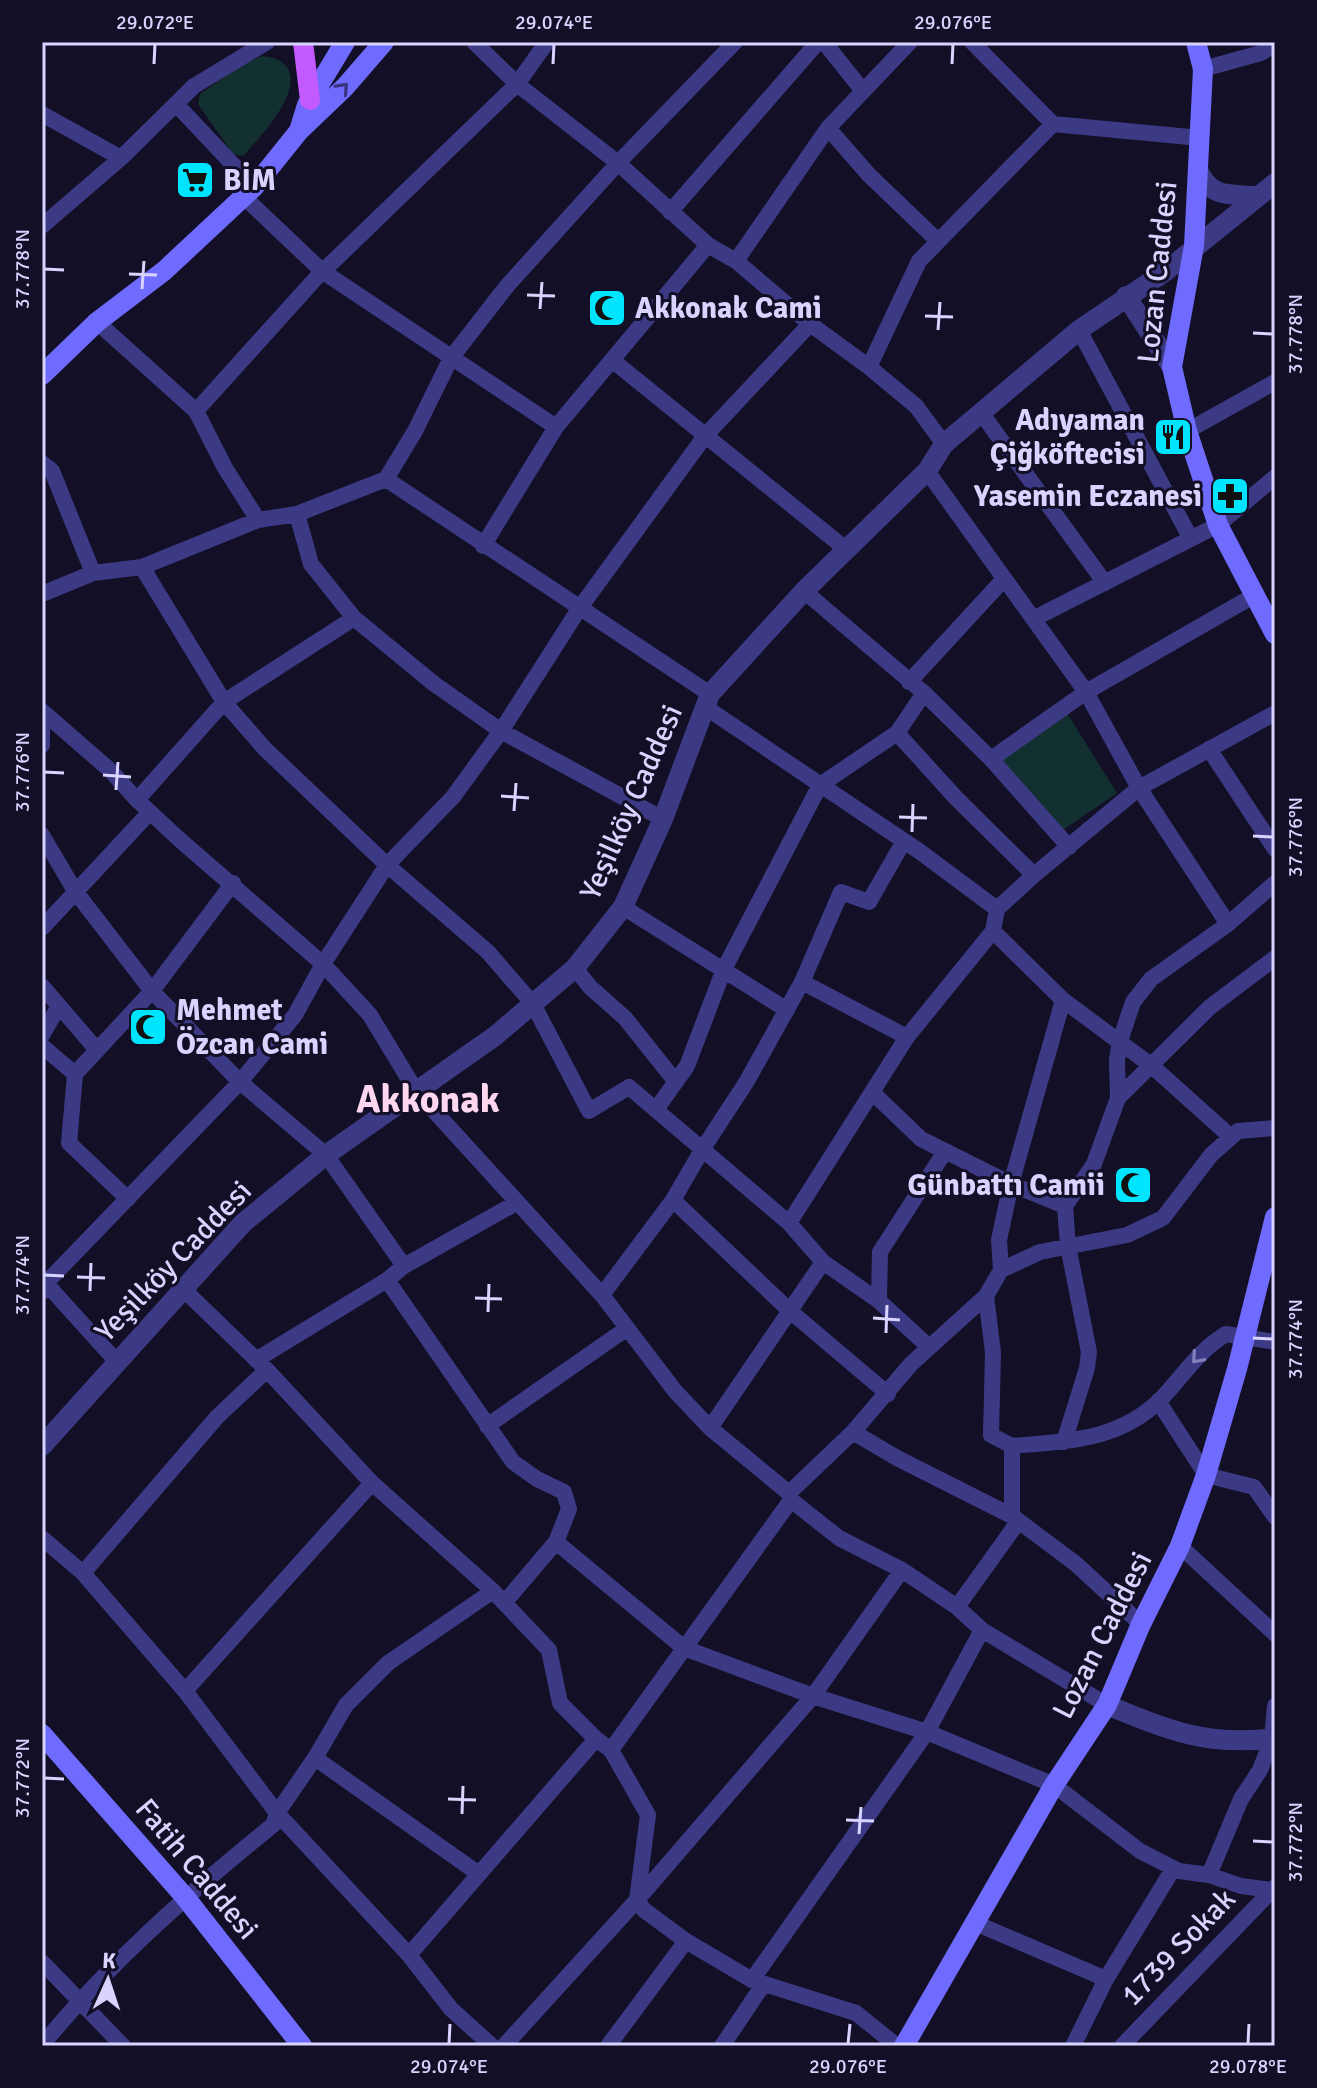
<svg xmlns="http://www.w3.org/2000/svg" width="1317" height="2088" font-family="Signika,sans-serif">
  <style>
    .green { fill: #12302f }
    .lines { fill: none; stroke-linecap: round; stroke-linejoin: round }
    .minor { stroke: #3d3a85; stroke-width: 16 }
    .tertiary { stroke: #3d3a85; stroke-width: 20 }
    .secondary { stroke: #6f6bff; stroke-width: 20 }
    .primary { stroke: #c25bff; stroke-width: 20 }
    .oneway { stroke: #38347d }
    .oneway2 { stroke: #837fbc }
    .ticks { fill: none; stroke: #d9d4ff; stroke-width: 3 }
    .labels { text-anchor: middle; stroke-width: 6; stroke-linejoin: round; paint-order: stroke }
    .poi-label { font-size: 30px; font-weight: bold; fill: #d9d4ff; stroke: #130f26; text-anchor: start }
    .street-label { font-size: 30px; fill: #d9d4ff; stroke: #130f26 }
    .district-label { font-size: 38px; font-weight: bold; fill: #ffd6f0; stroke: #130f26 }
    .neatline { fill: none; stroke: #d9d4ff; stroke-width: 3 }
    .ticks-label { font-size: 20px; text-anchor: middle; fill: #d9d4ff }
  </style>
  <rect width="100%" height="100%" fill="#130f26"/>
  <path class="green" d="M262,56C267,57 276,58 280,61C314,82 258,139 243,156L233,154L198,104L200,94L240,66Z
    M1065,710L1117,793L1060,832L996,761Z"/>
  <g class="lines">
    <path class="minor" d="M474,42L517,84L618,163L708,245L736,261L810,324L869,367L916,406L944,444
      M824,42L863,91
      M972,42L1053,124L1200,138
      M1203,69L1261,53L1275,44
      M176,104L254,187
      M42,114L121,158
      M828,128L869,175L938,241
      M244,197L322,271L556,427
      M670,212L818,42
      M42,226L121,158L194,86L267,42
      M736,261L828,128L910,42
      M97,322L196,411L225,468L258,520
      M1079,330L1191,539
      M612,360L847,550
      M869,367L919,261L1053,124
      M196,411L317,277L517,84L547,42
      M982,414L1105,583
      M1187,431L1275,382
      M42,463L52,471L93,573
      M927,471L1086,692L1139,788L1228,924
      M386,479L415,431L451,358L507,286L618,163L735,42
      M297,514L311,564L354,618L433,683L501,731L663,819
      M483,546L556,427L708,245
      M142,567L224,702L265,749L387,865L488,952L533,1004L589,1111L629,1087L789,1223L823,1262L879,1301L929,1347
      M804,591L924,693L991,759L1069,847
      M42,594L93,573L142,567L258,520L297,514L386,479L710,694
      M1035,618L1218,525L1275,477
      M909,682L1004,579
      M705,707L919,851L997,909
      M42,711L111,771L137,800L180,840L323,964L370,1015L416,1091L602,1295L675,1391L710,1428L789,1493L791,1500L839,1538L902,1570L957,1607L982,1630L1107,1705
      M42,729V745
      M897,733L956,798L1034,875
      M1209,749L1275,849
      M991,759L1086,692L1255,595
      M137,800L224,702L354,618
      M42,835L75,891L152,991L240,1082L326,1155L404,1266
      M623,907L787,1010
      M42,928L150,812
      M993,931L1063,1000L1152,1066L1231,1137
      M575,968L590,987L625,1018L676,1082
      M802,982L907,1037
      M42,986L97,1050
      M42,1035L59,1006
      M42,1046L75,1074L152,991L233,883
      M75,1074L69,1143L128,1199
      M873,1093L921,1139L1011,1184L1065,1206
      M1118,1098L1210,1007L1275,958
      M657,1108L687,1066L724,969L820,785L897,733L924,693
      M673,1200L790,1311L888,1394
      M789,1223L907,1037L993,931L997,909L1034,875L1139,788L1275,713
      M1001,1270L999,1240L1011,1184L1063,1000
      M42,1279L117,1362
      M387,1280L513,1462L537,1479L564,1492L569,1509L556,1542L504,1603
      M182,1288L267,1370L372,1483L493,1591L549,1650L560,1703L596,1739L611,1750L648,1815L637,1900L644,1910L686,1941L752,1980L856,2013L897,2046
      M42,1292L46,1283L240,1082L295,1015L323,964L387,865L453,797L501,731L579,609L705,436L810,324
      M602,1295L673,1200L702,1150L747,1081L802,982L841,892L869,902L904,841
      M986,1296L993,1352L991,1435L1012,1446V1516
      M879,1301L880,1252L944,1153
      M256,1360L387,1280L404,1266L516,1203
      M1158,1401L1206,1475L1254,1487L1275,1517
      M487,1426L626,1329
      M710,1428L823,1262
      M853,1432L897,1458L1012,1516L1076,1564L1141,1624
      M1064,1442L1087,1368L1089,1352L1068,1246L1065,1206L1094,1164L1118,1098L1117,1060L1120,1041L1133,1002L1151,979L1228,924L1275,883
      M1012,1446C1067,1441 1119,1441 1161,1399C1183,1376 1199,1350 1226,1334L1275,1342
      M789,1493L853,1432L911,1364L986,1296L1001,1270L1040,1252L1127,1235L1163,1218L1211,1155L1238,1131L1275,1128
      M42,1538L83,1573L185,1691L277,1813L409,1955L451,2009L492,2046
      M556,1542L684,1648L813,1696L927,1732L1054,1785L1140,1851L1179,1871L1209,1875L1241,1886L1271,1890
      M1180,1546L1275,1634
      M83,1573L217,1417L267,1370
      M957,1607L1018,1522
      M185,1691L372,1483
      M611,1750L791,1500
      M315,1758L479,1874
      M1209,1875L1241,1799L1260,1770L1272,1739L1275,1706
      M975,1923L1106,1979
      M409,1955L596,1739
      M42,1962L123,2046
      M752,1980L927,1732L982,1630
      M42,2045C110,1962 190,1892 273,1825L277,1813L315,1758L346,1705L388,1663L493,1591
      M504,2046L637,1900L813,1696L902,1570
      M608,2046L686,1941
      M722,2046L763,1985
      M1073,2046L1106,1979L1173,1869
      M1122,2046L1275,1887"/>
    <path class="tertiary" d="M1198,170C1211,199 1230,194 1258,196
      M1126,296L1172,367
      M42,1446L243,1223L326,1155L495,1036L575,968L623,907L663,819L710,694L804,591L927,471L944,444L1079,330L1166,271L1275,183
      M1107,1705C1168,1730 1207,1747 1275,1738"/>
    <path class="secondary" d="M1196,42L1203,69L1194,246L1172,367L1187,431L1218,525L1275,634
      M299,131L345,87L384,42
      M42,375L97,322L164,271L254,187L299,131L307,105L345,42
      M42,1734L185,1897L302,2046
      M904,2046L1054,1785L1107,1705L1141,1624L1180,1546L1206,1475L1237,1369L1275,1217"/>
    <path class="primary" d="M303,42L310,100"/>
  </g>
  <defs><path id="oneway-chevron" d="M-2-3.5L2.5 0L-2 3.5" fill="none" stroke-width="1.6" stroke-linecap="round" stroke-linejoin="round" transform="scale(2)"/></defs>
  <use class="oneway" href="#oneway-chevron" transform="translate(343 88) rotate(-47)"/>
  <use class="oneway2" href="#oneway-chevron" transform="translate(1197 1358) rotate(131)"/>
  <path class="ticks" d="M154,64L155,44M553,64L554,44M952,64L953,44M44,269L64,270M129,274L157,275M142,289L144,261M527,295L555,296M540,309L542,282M925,316L953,317M938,330L940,302M1253,333L1273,334M44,772L64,773M103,775L131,777M116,790L118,762M501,796L529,798M514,811L516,783M899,817L927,818M912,832L913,804M1253,836L1273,837M44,1275L64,1276M77,1277L105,1278M90,1291L91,1263M475,1298L502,1299M488,1312L489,1284M873,1318L900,1320M886,1333L887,1305M1253,1338L1273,1339M44,1778L64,1779M448,1799L476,1800M462,1814L463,1786M846,1820L874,1821M859,1834L861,1807M1253,1841L1273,1842M449,2044L450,2024M848,2044L850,2024M1248,2044L1249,2024"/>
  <defs>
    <symbol id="supermarket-square" viewBox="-11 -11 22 22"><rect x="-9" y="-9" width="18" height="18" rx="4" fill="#00e5ff" stroke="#130f26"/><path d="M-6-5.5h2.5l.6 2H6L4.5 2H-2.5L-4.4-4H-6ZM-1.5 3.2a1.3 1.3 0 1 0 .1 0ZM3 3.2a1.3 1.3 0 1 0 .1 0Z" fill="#111"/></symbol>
    <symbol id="mosque-square" viewBox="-11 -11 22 22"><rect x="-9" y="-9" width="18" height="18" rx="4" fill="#00e5ff" stroke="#130f26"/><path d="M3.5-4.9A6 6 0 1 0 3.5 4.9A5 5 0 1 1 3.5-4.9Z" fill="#111"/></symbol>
    <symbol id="restaurant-square" viewBox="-11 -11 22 22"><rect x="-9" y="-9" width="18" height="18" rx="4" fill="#00e5ff" stroke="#130f26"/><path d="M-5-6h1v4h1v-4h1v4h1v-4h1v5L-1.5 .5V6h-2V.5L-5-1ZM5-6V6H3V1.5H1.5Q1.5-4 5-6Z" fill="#111"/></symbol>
    <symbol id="pharmacy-square" viewBox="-11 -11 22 22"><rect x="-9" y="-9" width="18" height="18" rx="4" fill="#00e5ff" stroke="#130f26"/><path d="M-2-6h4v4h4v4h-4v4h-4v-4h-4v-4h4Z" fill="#111"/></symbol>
  </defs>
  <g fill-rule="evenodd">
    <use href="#supermarket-square" x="173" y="158" width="44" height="44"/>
    <use href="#mosque-square" x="585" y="286" width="44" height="44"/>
    <use href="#restaurant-square" x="1151" y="415" width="44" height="44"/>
    <use href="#pharmacy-square" x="1208" y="474" width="44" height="44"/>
    <use href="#mosque-square" x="126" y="1005" width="44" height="44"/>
    <use href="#mosque-square" x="1111" y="1163" width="44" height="44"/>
  </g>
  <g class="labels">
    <g class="poi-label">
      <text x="223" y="190">BİM</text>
      <text x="635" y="318">Akkonak Cami</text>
      <text x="1145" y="430" text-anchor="end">Adıyaman<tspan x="1145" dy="34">Çiğköftecisi</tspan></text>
      <text x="1202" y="506" text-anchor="end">Yasemin Eczanesi</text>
      <text x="176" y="1020">Mehmet<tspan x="176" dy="34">Özcan Cami</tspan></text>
      <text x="1105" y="1195" text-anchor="end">Günbattı Camii</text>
    </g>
    <g class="street-label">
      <text transform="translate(1157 272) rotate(-84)" y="10">Lozan Caddesi</text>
      <text transform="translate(631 802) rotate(-66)" y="10">Yeşilköy Caddesi</text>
      <text transform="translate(173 1261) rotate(-46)" y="10">Yeşilköy Caddesi</text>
      <text transform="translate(1102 1635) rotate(-63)" y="10">Lozan Caddesi</text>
      <text transform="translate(197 1869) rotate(50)" y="10">Fatih Caddesi</text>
      <text transform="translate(1178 1947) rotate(-46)" y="10">1739 Sokak</text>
    </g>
    <g class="district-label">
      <text x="428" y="1112">Akkonak</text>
    </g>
  </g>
  <rect width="1317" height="2088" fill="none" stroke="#130f26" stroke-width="88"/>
  <g transform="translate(108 1980) rotate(3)" stroke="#130f26" stroke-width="6" paint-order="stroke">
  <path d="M0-6L14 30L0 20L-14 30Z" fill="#d9d4ff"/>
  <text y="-12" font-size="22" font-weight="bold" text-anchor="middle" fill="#d9d4ff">K</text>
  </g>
  <rect x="44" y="44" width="1229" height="2000" class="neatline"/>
  <g class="ticks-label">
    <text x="155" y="29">29.072°E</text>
    <text x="554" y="29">29.074°E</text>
    <text x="953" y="29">29.076°E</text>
    <text transform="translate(22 269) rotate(-90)" y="7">37.778°N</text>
    <text transform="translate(1295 334) rotate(-90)" y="7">37.778°N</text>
    <text transform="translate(22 772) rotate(-90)" y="7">37.776°N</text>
    <text transform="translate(1295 837) rotate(-90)" y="7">37.776°N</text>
    <text transform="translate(22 1275) rotate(-90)" y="7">37.774°N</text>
    <text transform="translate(1295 1339) rotate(-90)" y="7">37.774°N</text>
    <text transform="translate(22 1778) rotate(-90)" y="7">37.772°N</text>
    <text transform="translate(1295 1842) rotate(-90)" y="7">37.772°N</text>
    <text x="449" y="2073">29.074°E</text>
    <text x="848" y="2073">29.076°E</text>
    <text x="1248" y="2073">29.078°E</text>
  </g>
</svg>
